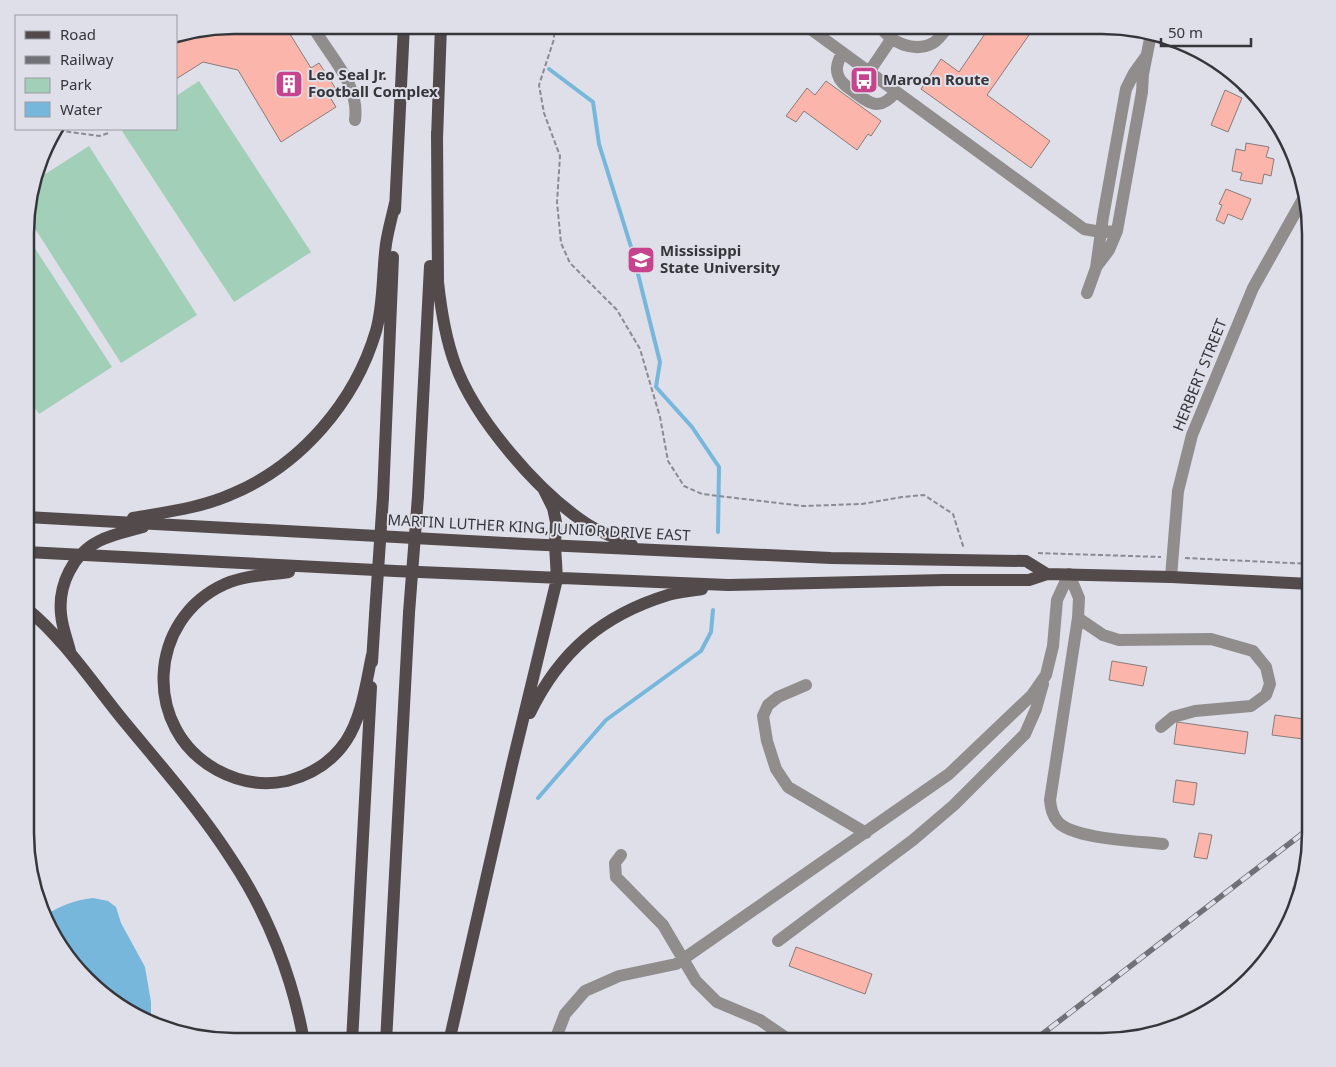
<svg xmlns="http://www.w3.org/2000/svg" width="1336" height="1067" font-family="'Noto Sans',sans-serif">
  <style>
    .green { fill: #a1cfb7 }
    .water { fill: #76b7db }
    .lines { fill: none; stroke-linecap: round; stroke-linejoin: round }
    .stream { stroke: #76b7db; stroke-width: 4 }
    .building { fill: #fcb5ab; stroke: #877c7a }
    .path { stroke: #8a8b92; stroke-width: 2; stroke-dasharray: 5 2.5; stroke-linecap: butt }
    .minor { stroke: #928d8d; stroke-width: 12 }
    .major { stroke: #534a4b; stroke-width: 12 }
    .rail-casing { stroke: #707177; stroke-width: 5.5 }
    .rail { stroke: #dedfe9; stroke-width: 4; stroke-dasharray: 11; stroke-linecap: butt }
    .major-bridge { stroke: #534a4b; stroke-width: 12 }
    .labels { text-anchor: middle; stroke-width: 4; stroke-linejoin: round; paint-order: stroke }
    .poi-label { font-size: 15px; font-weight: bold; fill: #35363a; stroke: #dedfe9; text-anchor: start }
    .street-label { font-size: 15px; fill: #35363a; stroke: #dedfe9 }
    .rim { fill: none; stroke: #35363a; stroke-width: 2.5 }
  </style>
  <rect width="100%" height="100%" fill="#dedfe9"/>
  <path class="green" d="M199,81L311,252L234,302L122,131L126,129H176V96Z
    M89,146L197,315L121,363L27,216V206L36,180Z
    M27,236L112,367L39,414L26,395Z"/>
  <path class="water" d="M93,898L108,901L116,907L121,923L145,967L151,1002V1024L96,990L47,926L44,916C60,906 74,900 93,898Z"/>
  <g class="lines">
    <path class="stream" d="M549,69L593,102L599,144L632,250L660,362L656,387L692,427L719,467L718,532
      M538,798L606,720L701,651L711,632L713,610"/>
  </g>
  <path class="building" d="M234,25H289L288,31L311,68L319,63L336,89L328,94L336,107L281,142L238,70L203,62L176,79V35Z
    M991,25H1036L987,95L1050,141L1031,168L921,89L941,59L959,72Z
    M1104,25H1116L1120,26L1115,34Z
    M826,81L881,121L871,136L868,134L857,150L804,111L796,122L786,116L807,88L815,95Z
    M1243,81L1257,99V100L1239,91Z
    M1225,90L1242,98L1228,132L1211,125Z
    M1246,143L1269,147L1266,157L1274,159L1271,176L1264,174L1262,184L1240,180L1242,173L1232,171L1236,149L1245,151Z
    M1226,189L1251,199L1242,220L1228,214L1224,224L1216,220L1222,205L1219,204Z
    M1311,256V278L1303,274Z
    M1112,661L1147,667L1143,686L1109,680Z
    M1275,715L1311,720V740L1272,735Z
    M1177,722L1248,732L1245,754L1174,744Z
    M1176,780L1197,783L1194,805L1173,802Z
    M1199,833L1212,835L1207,859L1194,857Z
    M796,947L872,974L865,994L789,966Z"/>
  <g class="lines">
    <path class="path" d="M554,25V39L539,85L544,113L560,156L557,202L561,243L570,263L617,310L640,349L660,417L668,461L684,486L702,494L803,506L862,504L902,497L924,495L953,514L964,549
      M52,132L55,130L99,136L109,133
      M1038,553L1161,557
      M1185,558L1311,564"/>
    <path class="minor" d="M312,25C328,55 360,83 355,120
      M805,25L1084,229L1101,232L1117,231
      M880,25C889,43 915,53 933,43C940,39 944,32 949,25
      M842,52C839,60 835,67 838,75C840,83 848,87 854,92C872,105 880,111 896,92
      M869,72L892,38
      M1097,266L1109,250L1117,231L1142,92L1143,74L1151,34
      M1087,293L1096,268L1103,217L1126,89L1134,73L1147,55
      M1069,574L1079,598L1078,618L1050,800C1051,808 1052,815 1058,822C1073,839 1139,841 1163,844
      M1171,577L1178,491L1192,435L1253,288L1303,199
      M1078,618L1103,635L1119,640L1211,639L1253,651L1266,667L1270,684L1266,695L1251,706L1195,711L1173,717L1161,727
      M806,685L778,697L768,705L763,716L767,741L776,769L788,787L866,833
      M621,855L615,863L616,877L663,925L696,981L717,1002L760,1020L792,1042
      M1298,890L1301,887
      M778,941L913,840L954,805L1025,734L1036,709L1043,684
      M558,1042L557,1035L565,1014L585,991L619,976L676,964L949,774L1032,695L1046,675L1053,646L1057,600L1069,574"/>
    <path class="major" d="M437,132L438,282C441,310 445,337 455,364C475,419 538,492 587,524C601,533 617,538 632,545
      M437,139L441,25
      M395,210L404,25
      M418,496L430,266
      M383,497L393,257
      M26,517L524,544L831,558L1026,561L1047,574
      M133,518C166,512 201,508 232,494C301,465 355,402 376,331C384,303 382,273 386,244C388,230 392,217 395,203
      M26,552L395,571L728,585L944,580H1029L1047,574L1171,577L1311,584
      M289,572C268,575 245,575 225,584C147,619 142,729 217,770C239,782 263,786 287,781C310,775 332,762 346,741C362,717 366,683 372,655
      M26,608C64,639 92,682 123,720C160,765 200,810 232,860C268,914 293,978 304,1042
      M70,651C67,639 62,627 61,614C58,585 73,554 99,541C113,534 129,531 143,527
      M372,662L375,615
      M530,713C560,651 603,615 668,595C679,592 691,591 702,589
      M352,1042L371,687
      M386,1042L409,613
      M449,1042L512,765L557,579L555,545L556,522L553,508L543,488"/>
    <defs>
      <path id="rail" d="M1032,1042L1311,827"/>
    </defs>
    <use href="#rail" class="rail-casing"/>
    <use href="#rail" class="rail"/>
    <path class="major-bridge" d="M409,613L418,496
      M375,615L383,497"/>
  </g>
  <defs>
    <symbol id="bus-square" viewBox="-11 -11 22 22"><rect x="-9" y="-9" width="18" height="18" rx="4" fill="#c6448d" stroke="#dedfe9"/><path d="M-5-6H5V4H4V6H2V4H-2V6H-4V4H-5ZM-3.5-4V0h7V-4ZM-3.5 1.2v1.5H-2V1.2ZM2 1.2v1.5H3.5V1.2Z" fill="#fff"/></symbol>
    <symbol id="building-square" viewBox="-11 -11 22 22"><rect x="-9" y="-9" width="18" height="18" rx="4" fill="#c6448d" stroke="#dedfe9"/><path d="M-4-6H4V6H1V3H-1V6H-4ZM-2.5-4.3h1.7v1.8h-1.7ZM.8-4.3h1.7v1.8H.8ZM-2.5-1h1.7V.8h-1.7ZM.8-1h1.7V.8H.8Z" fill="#fff"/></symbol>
    <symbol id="university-square" viewBox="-11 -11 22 22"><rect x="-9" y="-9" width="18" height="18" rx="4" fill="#c6448d" stroke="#dedfe9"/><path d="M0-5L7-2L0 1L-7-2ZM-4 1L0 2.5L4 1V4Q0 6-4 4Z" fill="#fff"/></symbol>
  </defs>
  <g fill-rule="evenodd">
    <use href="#bus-square" x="848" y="64" width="32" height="32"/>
    <use href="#building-square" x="273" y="68" width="32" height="32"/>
    <use href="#university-square" x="625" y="244" width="32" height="32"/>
  </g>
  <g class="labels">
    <g class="poi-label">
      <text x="308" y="80">Leo Seal Jr.<tspan x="308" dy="17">Football Complex</tspan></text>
      <text x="883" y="85">Maroon Route</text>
      <text x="660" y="256">Mississippi<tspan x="660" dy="17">State University</tspan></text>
    </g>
    <g class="street-label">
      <text transform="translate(1200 375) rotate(-68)" y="5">HERBERT STREET</text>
      <text transform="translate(539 528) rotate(3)" y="5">MARTIN LUTHER KING, JUNIOR DRIVE EAST</text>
    </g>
  </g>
  <path d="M0 0H1336V1067H0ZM234 34H1102A200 200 0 0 1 1302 234V833A200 200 0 0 1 1102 1033H234A200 200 0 0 1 34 833V234A200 200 0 0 1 234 34Z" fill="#dedfe9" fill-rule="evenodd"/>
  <path class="rim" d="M234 34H1102A200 200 0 0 1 1302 234V833A200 200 0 0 1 1102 1033H234A200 200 0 0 1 34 833V234A200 200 0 0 1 234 34Z"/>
  <rect x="15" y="15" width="162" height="115" fill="#dedfe9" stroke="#9a9ba3"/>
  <rect x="25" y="31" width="25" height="8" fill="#534a4b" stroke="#9a9ba3"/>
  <text x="60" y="40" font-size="15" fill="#35363a">Road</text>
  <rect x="25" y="56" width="25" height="8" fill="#707177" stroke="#9a9ba3"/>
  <text x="60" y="65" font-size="15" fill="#35363a">Railway</text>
  <rect x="25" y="78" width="25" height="15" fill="#a1cfb7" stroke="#9a9ba3"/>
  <text x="60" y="90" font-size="15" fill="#35363a">Park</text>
  <rect x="25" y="102" width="25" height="15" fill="#76b7db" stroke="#9a9ba3"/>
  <text x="60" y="115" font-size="15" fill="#35363a">Water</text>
  <path d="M1161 38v8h90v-8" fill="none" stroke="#35363a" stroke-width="2.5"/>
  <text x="1168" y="38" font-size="15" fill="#35363a" stroke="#dedfe9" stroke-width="4" paint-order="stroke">50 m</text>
</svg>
